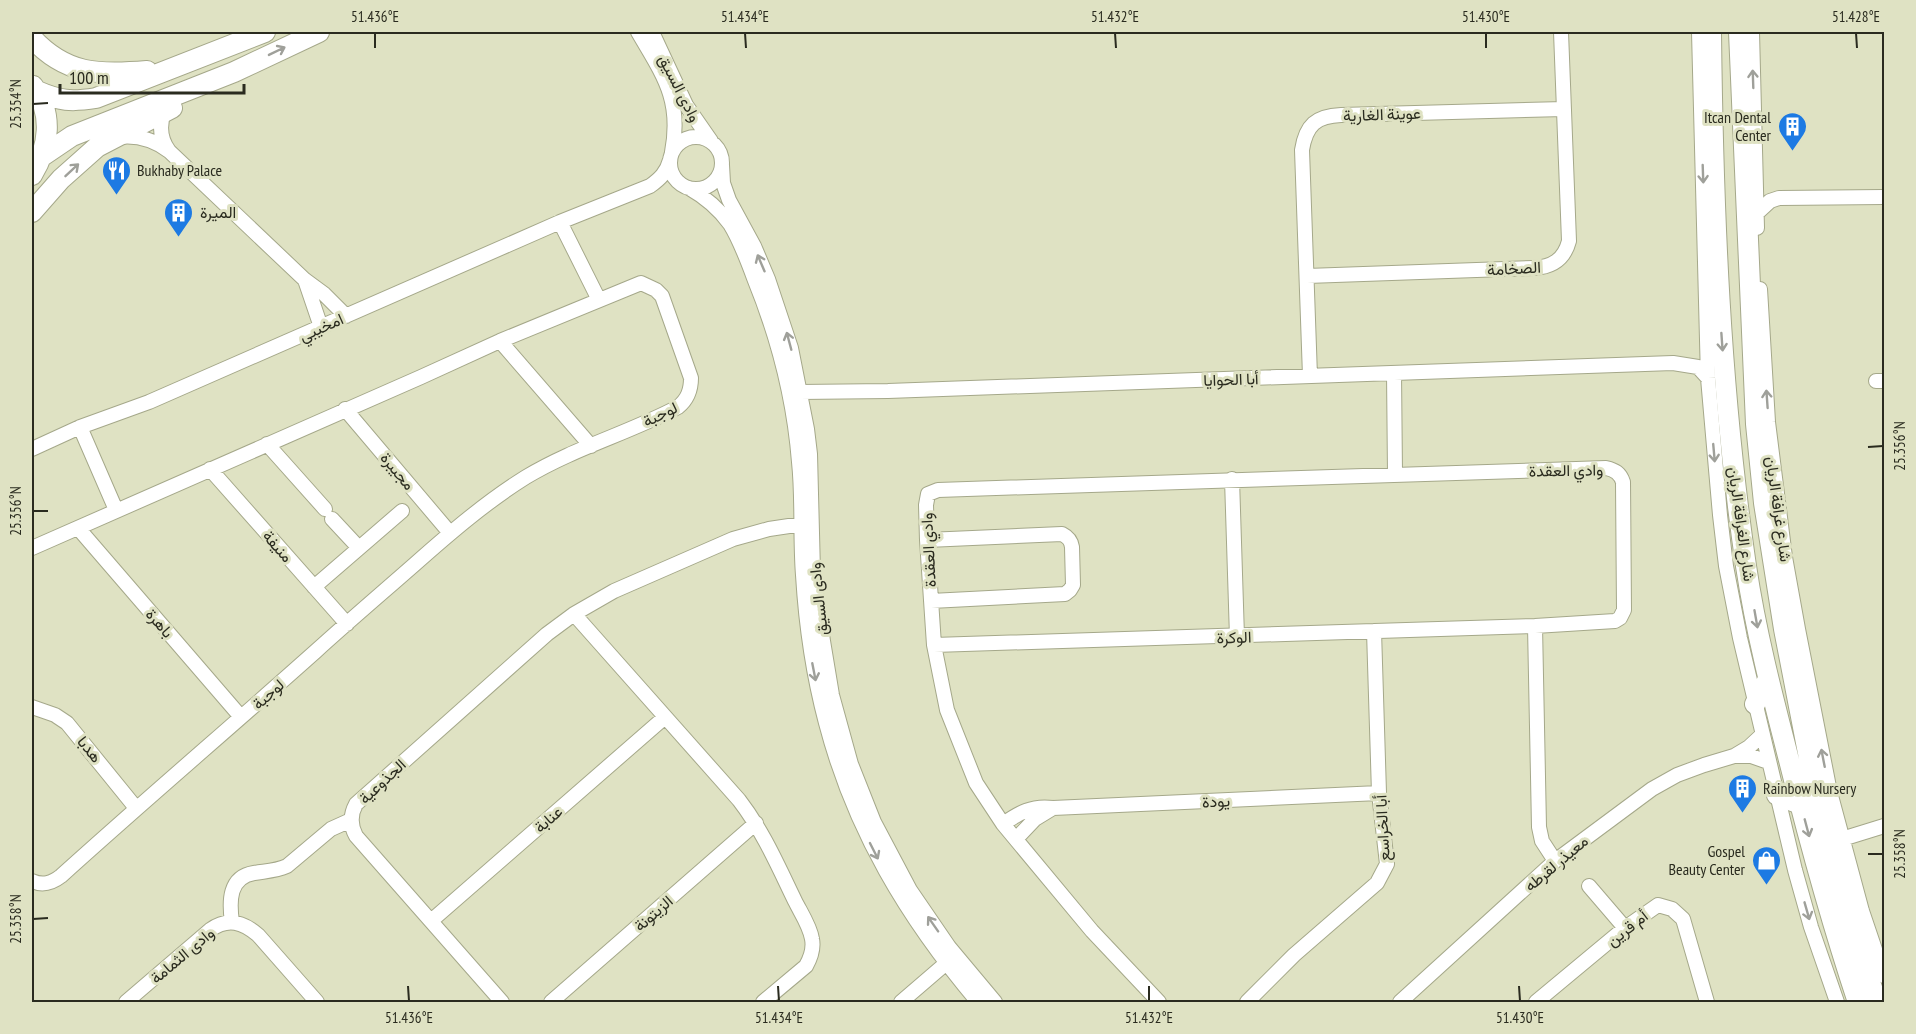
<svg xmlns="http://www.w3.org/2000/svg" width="1916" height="1034" font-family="'PT Sans Narrow',Vazirmatn,sans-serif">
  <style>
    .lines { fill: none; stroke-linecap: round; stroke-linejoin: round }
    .street-casing { stroke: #a5a88a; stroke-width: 16 }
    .secondary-casing { stroke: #a5a88a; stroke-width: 22 }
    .street { stroke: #fff; stroke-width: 14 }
    .secondary { stroke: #fff; stroke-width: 20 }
    .oneway { stroke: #9fa09a }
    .ticks { fill: none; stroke: #2a2b1f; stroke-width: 2 }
    .labels { text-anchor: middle; stroke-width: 6; stroke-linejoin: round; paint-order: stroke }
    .street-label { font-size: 16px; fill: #2a2b1f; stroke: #dfe2c3 }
    .poi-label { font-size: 16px; fill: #2a2b1f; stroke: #dfe2c3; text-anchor: start }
    .neatline { fill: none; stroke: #2a2b1f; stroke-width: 2 }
    .ticks-label { font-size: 15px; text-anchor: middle; fill: #2a2b1f }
  </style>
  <rect width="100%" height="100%" fill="#dfe2c3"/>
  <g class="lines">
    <defs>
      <path id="street" d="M638,32C663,75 682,99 672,152
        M652,32L686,105L711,141
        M1699,32L1708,378L1720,515L1726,566L1740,638L1795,870L1811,927L1837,1002
        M1752,32L1757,228
        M164,112C159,126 160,139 169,151
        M120,137C138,135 154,140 169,151L305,280L324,294L346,316
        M670 163a26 26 0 1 1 52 0a26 26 0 1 1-52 0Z
        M722,165L723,183L729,200L754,246L768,279L791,348L807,429L810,454L813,572L823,641L832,695L851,764L874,822L910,890L949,947L995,1002
        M689,188C705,197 719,209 730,224C740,240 747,259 754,278C778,337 794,398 799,462C803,499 800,537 803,575C806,625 813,674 826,723C854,830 907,918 978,1002
        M1757,213L1770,201L1779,198L1884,197
        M560,222L599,300
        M1307,276L1534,268C1552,267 1564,260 1569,241L1561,32
        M305,280L321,327
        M1760,289L1768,422L1785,557L1798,629L1830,792L1862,911L1884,976
        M500,341L591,446
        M1394,373L1395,474
        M1310,376L1302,150C1306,125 1316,116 1341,115L1564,109
        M1876,381H1884
        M790,394L800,392L888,391L1673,363L1698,367L1708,378
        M345,409L450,533
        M80,427L116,510
        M267,444L325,509
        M32,449L80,427L149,402L560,222L650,186C660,179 667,172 670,160
        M210,469L347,624
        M1232,479L1237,637
        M332,519L359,548
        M78,528L241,717
        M927,540L1062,534C1068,537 1071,540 1072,547L1073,585L1070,590L1065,594L931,601
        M32,548L421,377L500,341L641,283L656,290L662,296L691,378C691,390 688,399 678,407C629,433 574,448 526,477C486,502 450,533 415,564C382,593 349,621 316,651C232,726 145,800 61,876C52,883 43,886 32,881
        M314,587L402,511
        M574,614L739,800C763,831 778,866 795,901C801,913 810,926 812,939C814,949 811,957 806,966L763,1002
        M1535,626L1539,827L1542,841L1555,861
        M934,645L1535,626L1615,621L1620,618L1624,610L1623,482C1620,473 1615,470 1606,468L938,490L928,494L926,505L927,540L934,645L947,710L976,783L1003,824L1092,931L1159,1002
        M32,707L55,715L67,723L136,808
        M1734,756L1749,747L1763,734
        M1003,824C1019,813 1032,805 1053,808L1379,793
        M1016,839L1035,819L1053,808
        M1842,839L1884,826
        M1589,886L1625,928
        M431,921L665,717
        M232,922C229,901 229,877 254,873C266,871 276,871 287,866L331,829L351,820
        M126,1002L210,930C228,917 243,922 258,935L317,1002
        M502,1002L356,836C350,825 350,815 356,804L547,634L574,614L614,591L733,539L769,529L809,523
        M551,1002L756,823
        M901,1002L951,959
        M1247,1002L1294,955L1377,883L1387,864L1379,793L1374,631
        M1400,1002L1555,861L1652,789L1677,775L1704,765L1734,756H1751L1768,762
        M1536,1002L1625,928L1658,905L1672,909L1683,919L1707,1002"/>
      <path id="secondary" d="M1711,32C1713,210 1720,389 1746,566C1756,633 1773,698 1790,764C1810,844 1832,924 1858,1002
        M1739,32L1756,424L1764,503L1784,629L1816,794L1847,917L1877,1002
        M32,38C66,75 99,75 147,71
        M37,91C60,101 71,102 96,98L265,32
        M41,157L72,136L234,72L319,32
        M32,175C49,147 54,114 33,86
        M32,212L61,179L97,147L172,108
        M1755,704L1768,679
        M1777,795L1800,804"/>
    </defs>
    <use href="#street" class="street-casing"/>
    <use href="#secondary" class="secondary-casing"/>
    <use href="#street" class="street"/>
    <use href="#secondary" class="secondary"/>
  </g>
  <defs><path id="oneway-shaft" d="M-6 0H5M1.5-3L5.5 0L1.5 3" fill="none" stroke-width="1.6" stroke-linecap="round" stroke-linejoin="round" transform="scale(1.5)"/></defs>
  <g class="oneway">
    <use href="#oneway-shaft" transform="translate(277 51) rotate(-26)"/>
    <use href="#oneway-shaft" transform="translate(1753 79) rotate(-92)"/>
    <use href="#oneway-shaft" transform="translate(72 170) rotate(-43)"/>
    <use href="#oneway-shaft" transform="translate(1703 174) rotate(88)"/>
    <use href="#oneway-shaft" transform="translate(761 263) rotate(-113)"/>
    <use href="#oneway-shaft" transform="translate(789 341) rotate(-105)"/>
    <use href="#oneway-shaft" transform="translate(1722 342) rotate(86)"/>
    <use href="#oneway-shaft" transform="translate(1767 399) rotate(-94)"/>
    <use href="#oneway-shaft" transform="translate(1714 453) rotate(85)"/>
    <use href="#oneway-shaft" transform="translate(1756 619) rotate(80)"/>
    <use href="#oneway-shaft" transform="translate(814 672) rotate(79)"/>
    <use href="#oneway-shaft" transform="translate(1823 758) rotate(-101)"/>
    <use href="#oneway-shaft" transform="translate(1807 828) rotate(75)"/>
    <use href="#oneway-shaft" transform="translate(874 851) rotate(63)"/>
    <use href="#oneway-shaft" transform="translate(1807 911) rotate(74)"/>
    <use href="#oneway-shaft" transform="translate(933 924) rotate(-125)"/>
  </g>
  <path class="ticks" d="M375,33V48M745,33L746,48M1115,33L1116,48M1486,33V48M1856,33L1857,48M33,104L48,103M1868,447L1883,446M33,511H48M1868,854H1883M33,919L48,918M408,986L409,1001M778,986L779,1001M1149,986V1001M1519,986L1520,1001"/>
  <defs>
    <symbol id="building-pin" viewBox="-11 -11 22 30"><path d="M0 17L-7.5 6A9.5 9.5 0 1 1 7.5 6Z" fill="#1d7ae3" stroke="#dfe2c3"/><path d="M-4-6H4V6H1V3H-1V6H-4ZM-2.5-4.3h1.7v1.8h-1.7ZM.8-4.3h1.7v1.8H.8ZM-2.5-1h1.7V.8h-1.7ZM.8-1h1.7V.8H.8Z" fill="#fff"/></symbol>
    <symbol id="restaurant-pin" viewBox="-11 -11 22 30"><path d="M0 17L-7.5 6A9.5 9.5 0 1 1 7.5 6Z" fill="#1d7ae3" stroke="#dfe2c3"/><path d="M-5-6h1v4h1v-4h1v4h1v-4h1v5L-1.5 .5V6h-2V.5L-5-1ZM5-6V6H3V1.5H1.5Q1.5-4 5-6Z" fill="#fff"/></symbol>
    <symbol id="shop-pin" viewBox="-11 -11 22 30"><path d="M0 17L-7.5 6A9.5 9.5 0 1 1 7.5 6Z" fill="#1d7ae3" stroke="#dfe2c3"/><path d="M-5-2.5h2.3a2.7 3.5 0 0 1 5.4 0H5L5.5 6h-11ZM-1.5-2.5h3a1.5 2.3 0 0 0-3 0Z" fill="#fff"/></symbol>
  </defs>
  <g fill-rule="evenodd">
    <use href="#building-pin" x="1776" y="110" width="33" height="45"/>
    <use href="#restaurant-pin" x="100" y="154" width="33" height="45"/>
    <use href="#building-pin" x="162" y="196" width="33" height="45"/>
    <use href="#building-pin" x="1726" y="772" width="33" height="45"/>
    <use href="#shop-pin" x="1750" y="844" width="33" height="45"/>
  </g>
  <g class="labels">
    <g class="street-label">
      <text transform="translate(680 88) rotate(63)" y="6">وادى السيق</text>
      <text transform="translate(1382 114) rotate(-2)" y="6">عوينة الغارية</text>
      <text transform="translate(1514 268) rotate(-3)" y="6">الصخامة</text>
      <text transform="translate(321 327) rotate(-24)" y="6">امخيبي</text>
      <text transform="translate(1231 379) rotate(-2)" y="6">أبا الحوايا</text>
      <text transform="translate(660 414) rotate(-26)" y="6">لوجبة</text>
      <text transform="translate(1566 470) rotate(-1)" y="6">وادي العقدة</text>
      <text transform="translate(398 471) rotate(50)" y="6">مجيبرة</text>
      <text transform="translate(1779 509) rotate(82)" y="6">شارع غرافة الريان</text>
      <text transform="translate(1742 524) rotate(82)" y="6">شارع الغرافة الريان</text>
      <text transform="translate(278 546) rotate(49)" y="6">منيفة</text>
      <text transform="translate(928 550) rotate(-93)" y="6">وادي العقدة</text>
      <text transform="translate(818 599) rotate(-96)" y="6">وادى السيق</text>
      <text transform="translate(160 623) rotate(49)" y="6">باهرة</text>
      <text transform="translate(1234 637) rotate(-2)" y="6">الوكرة</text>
      <text transform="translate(268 694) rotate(-42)" y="6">لوجبة</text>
      <text transform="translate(90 749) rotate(51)" y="6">هدبا</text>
      <text transform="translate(382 781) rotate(-43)" y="6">الجذوعية</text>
      <text transform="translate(1216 801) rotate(-3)" y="6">يودة</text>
      <text transform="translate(548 819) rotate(-41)" y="6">عنابة</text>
      <text transform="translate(1382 828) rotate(-93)" y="6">أبا الخراسع</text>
      <text transform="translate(1556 863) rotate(-40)" y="6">معيذر لقرطه</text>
      <text transform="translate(653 913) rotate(-41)" y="6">الزيتونة</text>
      <text transform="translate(1627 928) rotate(-38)" y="6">أم قرين</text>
      <text transform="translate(182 955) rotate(-40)" y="6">وادى الثمامة</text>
    </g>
    <g class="poi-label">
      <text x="1771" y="123" text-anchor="end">Itcan Dental<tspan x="1771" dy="18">Center</tspan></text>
      <text x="137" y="176">Bukhaby Palace</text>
      <text x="200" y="218">الميرة</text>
      <text x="1763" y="794">Rainbow Nursery</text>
      <text x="1745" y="857" text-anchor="end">Gospel<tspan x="1745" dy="18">Beauty Center</tspan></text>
    </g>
  </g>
  <rect width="1916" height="1034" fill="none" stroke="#dfe2c3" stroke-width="66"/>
  <path d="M60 84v9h184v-9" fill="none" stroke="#2a2b1f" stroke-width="3"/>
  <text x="69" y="84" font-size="18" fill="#2a2b1f" stroke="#dfe2c3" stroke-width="4.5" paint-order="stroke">100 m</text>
  <rect x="33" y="33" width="1850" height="968" class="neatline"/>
  <g class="ticks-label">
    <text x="375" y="22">51.436°E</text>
    <text x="745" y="22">51.434°E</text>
    <text x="1115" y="22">51.432°E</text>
    <text x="1486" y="22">51.430°E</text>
    <text x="1856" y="22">51.428°E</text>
    <text transform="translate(16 104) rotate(-90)" y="5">25.354°N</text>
    <text transform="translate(1900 446) rotate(-90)" y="5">25.356°N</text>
    <text transform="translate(16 511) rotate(-90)" y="5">25.356°N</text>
    <text transform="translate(1900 854) rotate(-90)" y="5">25.358°N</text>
    <text transform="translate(16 919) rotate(-90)" y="5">25.358°N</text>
    <text x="409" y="1023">51.436°E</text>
    <text x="779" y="1023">51.434°E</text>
    <text x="1149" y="1023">51.432°E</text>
    <text x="1520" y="1023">51.430°E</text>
  </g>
</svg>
